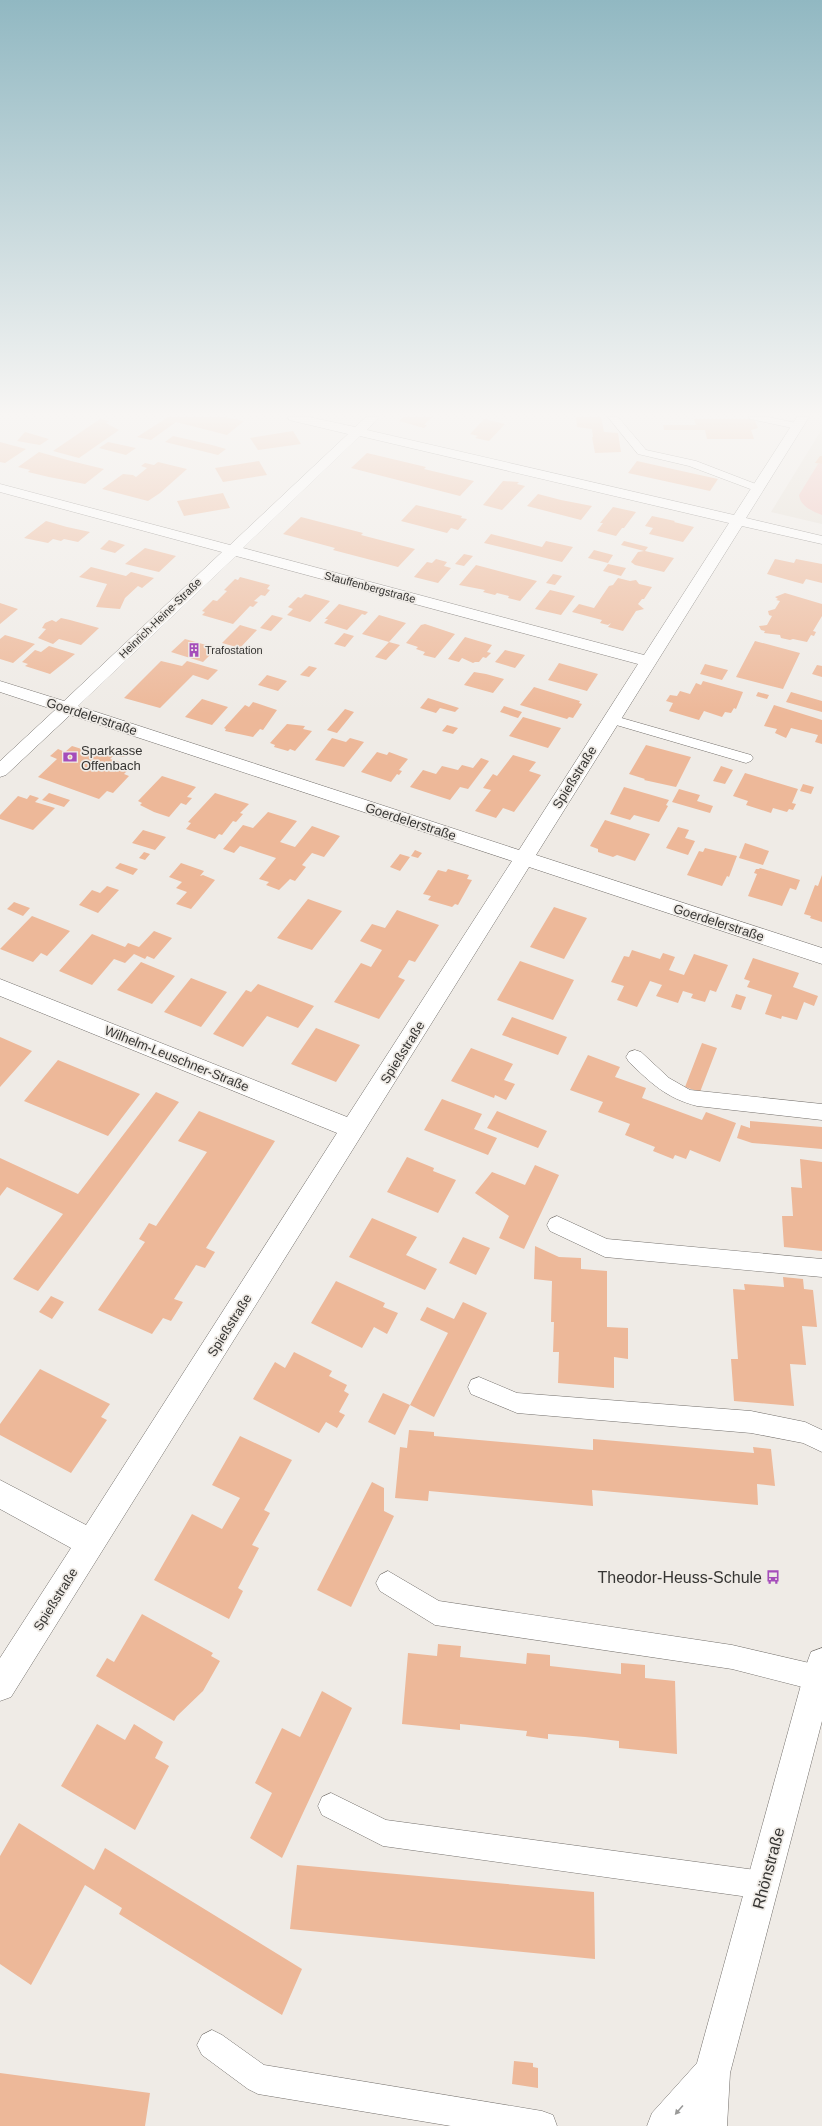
<svg xmlns="http://www.w3.org/2000/svg" width="822" height="2126" font-family="Arial,sans-serif">
  <style>
    .built { fill: #e5ded3 }
    .green { fill: #f0bdb5 }
    .building { fill: #edb899 }
    .lines { fill: none; stroke-linecap: round; stroke-linejoin: round }
    .lane-casing { stroke: #74706c; stroke-width: 1 }
    .street-casing { stroke: #74706c; stroke-width: 1 }
    .primary-casing { stroke: #74706c; stroke-width: 1 }
    .lane { fill: #fff; fill-rule: evenodd }
    .street { fill: #fff; fill-rule: evenodd }
    .primary { fill: #fff; fill-rule: evenodd }
    .oneway { fill: #9a9a99 }
    .labels { text-anchor: middle; stroke-width: 3.5; stroke-linejoin: round; paint-order: stroke }
    .far-street-label { font-size: 11px; fill: #363533; stroke: #efebe6 }
    .far-poi-label { font-size: 11px; fill: #363533; stroke: #efebe6; text-anchor: start }
    .street-label { font-size: 13px; fill: #363533; stroke: #efebe6 }
    .poi-label { font-size: 13px; fill: #363533; stroke: #efebe6; text-anchor: start }
    .near-poi-label { font-size: 16px; fill: #363533; stroke: #efebe6; text-anchor: end }
    .near-street-label { font-size: 16px; fill: #363533; stroke: #efebe6 }
  </style>
  <rect width="100%" height="100%" fill="#efebe6"/>
  <path class="built" d="M822,429V524L771,512Z"/>
  <path class="green" d="M818,464H822V515C812,511 800,506 799,495Z"/>
  <path class="building" d="M168,417H224L244,421L227,435L176,422L151,440L137,437Z
    M403,417H432L424,425H427L424,428L399,421Z
    M576,417H601L604,432L618,433L621,452L595,453L592,437H593L592,429L577,427Z
    M100,419L109,421L106,423L119,430L79,458L53,451Z
    M484,419L505,424L489,441L475,438L478,436L470,434Z
    M694,419H754L758,428L751,430L754,439H707L705,430H664L663,425H696Z
    M293,431L301,444L258,450L250,438Z
    M25,432L49,439L40,445L17,441Z
    M173,436L212,445L226,449L218,455L165,442Z
    M0,442L26,449L5,463L0,462Z
    M108,442L136,448L126,455L99,448Z
    M39,452L71,461L104,469L85,484L49,477L28,472L30,470L18,467Z
    M367,453L426,467L424,469L474,481L460,496L351,468Z
    M820,456H822V464L815,463Z
    M259,461L267,475L223,482L215,468Z
    M637,461L677,470L718,479L710,491L628,473Z
    M158,462L187,469L160,493L148,501L102,489L123,474L133,475L136,477L147,468L141,466L145,463L154,465Z
    M503,481L519,482L517,484L525,486L502,510L483,505Z
    M223,493L230,508L184,516L177,501Z
    M538,494L561,500L592,506L581,520L527,506Z
    M416,505L462,516L461,518L467,519L458,530L451,528L447,533L401,521Z
    M613,507L636,512L624,528H622L616,536L597,531L603,523H600Z
    M652,516L675,521L674,522L694,527L683,542L649,534L653,528L645,526Z
    M301,517L363,533L361,535L415,549L398,567L333,550L335,548L283,534Z
    M46,521L67,527L90,532L78,542L64,539L61,541L53,539L48,543L24,538Z
    M491,534L542,547L546,541L573,547L562,562L484,543Z
    M109,540L125,545L115,553L100,549Z
    M624,541L648,547L645,551L674,558L664,572L635,565L631,562L638,552L644,551L621,545Z
    M145,548L176,556L159,572L125,564Z
    M594,550L613,555L608,563L588,558Z
    M464,554L473,556L464,566L455,564Z
    M436,559L447,562L444,566L451,568L438,583L414,577L427,562L432,563Z
    M775,559L794,563L796,559L822,564V583L806,579L803,584L767,574Z
    M608,564L626,568L621,576L603,571Z
    M476,565L537,581L520,601L508,598L509,596L497,593L495,595L483,592L485,590L459,585Z
    M91,567L126,576L131,572L154,578L142,588L138,586L125,598L120,609L96,607L107,584L79,577Z
    M553,574L562,576L555,585L546,583Z
    M240,577L270,585L267,589L270,590L265,596L261,595L254,601L258,602L253,607L250,606L233,624L202,615L205,612L202,611L213,600L217,601L227,591L224,590L235,579L238,580Z
    M618,578L630,581L636,580L639,584L652,587L644,599H642L638,604L644,609L636,611L623,631L608,627L611,623L608,625L600,623L602,620L572,612L579,604L594,608L609,586L613,585Z
    M550,590L575,596L561,615L535,609Z
    M785,593L822,604V616L813,631L816,632L814,636L811,635L807,642L793,639L790,640L781,638L780,635L764,633L765,631L761,630L759,626L767,625L772,616L769,615L768,611L775,609L780,601L776,600L778,599L775,597Z
    M305,594L330,601L310,622L287,615L293,609L288,607L298,597L301,598Z
    M0,603L18,609L0,624Z
    M339,604L368,612L365,615L362,614L347,630L324,623L328,619H325Z
    M272,615L283,618L271,631L260,628Z
    M379,615L406,623L389,642L362,634Z
    M61,618L70,620L99,628L81,645L59,639L53,644L38,638L46,629L42,628L45,623L52,620L56,622Z
    M425,624L455,634L435,658L423,655L425,652L416,649L418,647L406,643L421,625Z
    M240,625L257,630L240,648L222,643Z
    M344,633L354,636L345,647L334,644Z
    M5,635L35,644L13,663L0,659V639Z
    M465,637L492,645L487,652L491,653L486,658L483,657L479,662H475L473,663L462,658L459,662L448,659Z
    M185,639L217,648L203,662L171,652Z
    M755,641L800,653L783,689L736,677Z
    M389,642L400,645L386,660L375,657Z
    M49,646L75,654L50,674L25,666L28,664L22,662L35,650L41,652Z
    M505,650L525,655L515,668L495,662Z
    M161,661L182,666L187,661L218,670L208,680L193,675L160,708L124,698Z
    M559,663L598,674L587,691L548,680Z
    M705,664L728,670L722,680L700,674Z
    M817,665L822,666V677L812,674Z
    M309,666L317,668L309,677L300,675Z
    M474,672L486,674L504,679L493,693L464,685Z
    M267,675L287,681L278,691L258,685Z
    M703,681L743,692L736,709L734,708L731,713L725,712L722,717L704,711L699,720L669,711L673,703L666,701L670,695L677,696L680,691L690,694L696,683L701,685Z
    M534,687L580,701L579,703L582,704L573,718L569,717L567,719L520,705Z
    M758,692L769,695L767,699L756,696Z
    M791,692L822,701V712L786,702Z
    M428,698L459,708L455,712L440,708L436,713L420,708Z
    M202,699L228,707L212,725L185,717Z
    M253,702L277,710L263,730L260,729L253,737L225,731L226,729L224,728L245,705L249,707Z
    M774,705L822,720V744L815,742L818,735L791,728L786,738L775,733L777,729L764,726Z
    M504,706L522,712L518,718L500,712Z
    M345,709L354,712L337,733L327,730Z
    M523,717L561,728L548,748L509,736Z
    M287,724L305,726L303,729L312,731L295,751L290,749L288,751L274,747L275,745L270,743Z
    M447,725L458,728L453,734L442,731Z
    M332,738L346,742L350,738L364,742L344,767L315,760Z
    M646,745L691,757L676,787L644,780L645,779L629,774Z
    M72,746L101,755L112,747L126,751L129,753L126,756L122,757L114,755L110,759L132,766L124,774L129,776L113,793L107,791L99,799L38,777L57,759L50,756L58,749L65,752Z
    M377,752L387,755L389,752L408,759L399,770L402,771L399,775L397,774L391,782L361,772Z
    M513,755L536,762L529,771L541,775L514,812L503,808L496,818L475,811L491,790L483,788L493,774L497,776Z
    M481,758L489,761L468,789L460,787L450,800L410,787L423,770L436,774L442,766L458,770L462,765L473,768Z
    M721,766L733,770L725,784L713,781Z
    M745,773L798,789L792,803L796,804L793,810L789,809L787,812L773,808L771,813L746,805L748,801L733,796Z
    M162,776L196,787L187,797L192,798L186,805L181,803L169,817L154,812L140,805L142,803L138,801Z
    M803,784L814,787L811,794L800,791Z
    M624,787L669,800L666,805L668,806L659,822L634,815L630,820L610,814Z
    M679,789L700,795L697,801L713,806L710,813L672,802Z
    M49,793L70,800L64,807L42,800Z
    M215,793L249,804L240,813L243,814L236,822L233,821L222,835L219,834L215,839L186,829L191,823L188,822Z
    M30,795L39,798L35,802L55,808L33,830L0,819V815L18,796L27,799Z
    M268,812L297,821L280,842L295,847L312,826L340,836L324,857L312,853L302,865L306,867L295,881L290,879L279,890L266,885L269,882L259,879L276,858L240,846L234,853L223,849L243,825L253,828Z
    M605,820L650,834L635,861L617,855L613,857L598,852V849L590,846Z
    M678,827L689,830L685,838L695,841L688,855L666,848Z
    M143,830L166,837L155,850L132,843Z
    M745,843L769,851L763,865L739,858Z
    M705,848L737,856L729,877L727,876L722,886L687,875L699,851L703,852Z
    M415,850L422,853L418,858L411,856Z
    M144,852L150,854L145,860L139,858Z
    M400,854L410,857L400,871L390,867Z
    M120,863L138,869L133,875L115,868Z
    M181,863L204,871L200,876L203,875L215,880L191,909L176,904L187,892L176,888L182,882L169,877Z
    M760,868L800,880L796,890L790,888L782,906L748,896L757,874L754,873L756,869H759Z
    M448,869L469,875L467,879L472,880L458,905L455,904L452,907L428,900L431,896L423,894L438,870L446,872Z
    M822,875V922L810,918L811,916L804,914L815,885L818,886Z
    M107,886L119,890L98,913L79,905L92,890L100,893Z
    M308,899L342,911L312,950L277,938Z
    M14,902L30,908L23,916L7,909Z
    M554,907L587,918L564,959L530,947Z
    M397,910L439,925L415,962L409,960L398,977L405,980L379,1019L334,1002L361,963L371,967L382,950L360,941L372,924L385,928Z
    M32,916L70,931L47,956L41,953L33,962L0,949Z
    M154,931L172,938L154,959L147,956L145,959L134,954L125,963L114,959L92,985L59,971L92,934L125,947L128,943L139,947Z
    M632,950L660,959L663,953L675,957L669,970L684,975L694,954L728,965L716,992L710,990L705,1002L691,998L693,994L683,991L678,1003L656,996L662,985L650,981L637,1007L617,1000L624,986L611,982L624,956L629,957Z
    M753,958L799,973L793,987L818,996L814,1006L804,1002L797,1020L782,1016L781,1019L765,1014L772,995L747,987L750,981L744,979Z
    M520,961L574,980L553,1020L497,1000Z
    M141,962L175,976L152,1004L117,990Z
    M191,978L227,992L201,1027L164,1012Z
    M258,984L314,1006L298,1028L267,1016L243,1047L213,1034L246,990L251,992Z
    M736,994L746,997L741,1010L731,1007Z
    M512,1017L567,1037L558,1055L502,1035Z
    M316,1028L360,1045L336,1082L291,1064Z
    M0,1037L32,1051L0,1087Z
    M702,1043L717,1048L700,1092L685,1087Z
    M471,1048L513,1064L504,1080L515,1084L506,1100L495,1095L494,1098L451,1081Z
    M588,1055L620,1067L615,1077L646,1088L642,1098L702,1120L706,1112L736,1123L720,1162L690,1150L686,1159L675,1155L673,1159L653,1151L655,1147L625,1135L630,1124L598,1112L603,1102L570,1090Z
    M58,1060L140,1094L108,1136L24,1101Z
    M156,1092L179,1102L38,1291L13,1279L63,1214L7,1187L0,1196V1158L78,1194Z
    M442,1099L482,1114L474,1129L497,1138L488,1155L424,1130Z
    M199,1111L275,1141L206,1248L215,1252L205,1268L196,1265L174,1299L183,1302L171,1321L163,1318L152,1334L98,1310L145,1242L139,1239L149,1223L156,1226L207,1152L178,1141Z
    M497,1111L547,1131L538,1148L487,1128Z
    M750,1121L822,1127V1149L752,1143L737,1138L741,1125L750,1128Z
    M407,1157L434,1168L433,1171L456,1180L438,1213L387,1192Z
    M800,1159L822,1162V1251L784,1247L782,1216H793L791,1187L802,1188Z
    M535,1165L559,1175L524,1249L499,1238L509,1216L475,1193L492,1172L525,1185Z
    M372,1218L417,1237L406,1255L437,1269L425,1290L349,1257Z
    M463,1237L490,1248L476,1275L449,1263Z
    M535,1246L559,1257L581,1258V1269L607,1271V1327L628,1328V1359L614,1357V1388L558,1383L559,1352H553L554,1322H551L552,1281L534,1279Z
    M783,1277L803,1279L804,1289L813,1290L817,1327L802,1326L806,1365L790,1364L794,1406L734,1401L731,1359H738L733,1289L745,1290L744,1284L784,1287Z
    M336,1281L385,1303L383,1307L398,1313L387,1334L374,1327L362,1348L311,1323Z
    M51,1296L64,1302L52,1319L39,1312Z
    M463,1302L487,1313L434,1417L410,1405L448,1333L420,1320L427,1307L454,1319Z
    M294,1352L332,1371L329,1376L347,1385L344,1391L349,1394L339,1412L345,1415L337,1428L326,1422L319,1433L253,1399L275,1362L285,1368Z
    M40,1369L110,1404L101,1417L107,1420L71,1473L0,1435V1424Z
    M383,1393L410,1405L395,1435L368,1422Z
    M409,1430L434,1432V1436L593,1450V1439L754,1453L753,1447L771,1449L775,1486L757,1484L758,1505L592,1490L593,1506L429,1491L428,1501L395,1498L400,1447L407,1448Z
    M240,1436L292,1460L264,1510L270,1513L252,1545L259,1548L238,1588L243,1591L229,1619L154,1580L192,1514L222,1529L240,1498L212,1485Z
    M372,1482L384,1488V1511L394,1516L351,1607L317,1590Z
    M142,1614L213,1653L211,1656L220,1661L203,1691L177,1716L174,1721L96,1676L107,1658L114,1662Z
    M438,1644L461,1646L460,1657L526,1664L527,1653L550,1655V1666L621,1674V1663L645,1665V1678L675,1681L677,1754L619,1748V1741L585,1737L548,1734V1739L526,1736L527,1731L460,1724V1730L402,1724L408,1653L437,1656Z
    M322,1691L352,1708L282,1858L250,1838L272,1793L255,1783L282,1728L300,1737Z
    M97,1724L125,1740L134,1724L163,1742L155,1758L169,1766L135,1830L61,1786Z
    M19,1823L94,1870L105,1848L302,1969L282,2015L119,1914L122,1908L85,1885L31,1985L0,1964V1856Z
    M297,1865L594,1892L595,1959L290,1929Z
    M514,2061L533,2063V2067L538,2068V2088L512,2084Z
    M0,2073L150,2093L145,2126H0Z"/>
  <g class="lines">
    <defs>
      <path id="lane" d="M608,417H618L646,450L696,461L761,486L763,488L757,491L753,490L689,466L638,454Z
        M749,417H768L801,424L802,426L797,429L750,419Z
        M611,715L751,755L753,758L751,761L746,763L606,722L604,719L606,716Z
        M635,1050L641,1052L669,1078L690,1090L822,1104V1120L697,1106C666,1098 651,1083 629,1062L626,1057L629,1052Z
        M557,1216L607,1239L822,1259V1277L605,1257L550,1231L547,1225L550,1219Z
        M479,1377L517,1393L751,1411L805,1422L822,1430V1452L803,1443L751,1433L517,1413L471,1394L468,1387L471,1380Z
        M388,1571L439,1601L732,1645L818,1665L822,1667V1689L818,1691L732,1669L435,1625L380,1591L376,1583L380,1575Z
        M331,1793L386,1820L763,1871L773,1875L777,1885L773,1895L763,1899L383,1846L322,1815L318,1806L322,1797Z
        M212,2030L222,2035L264,2065L542,2111L553,2115L557,2126H451L258,2094L248,2089L202,2055L197,2045L202,2035Z"/>
      <path id="street" d="M288,417H309L355,427L366,417H379L367,430L734,515L797,417H809L746,518L822,536V544L742,526L536,855L822,948V964L529,867L11,1697L0,1701V1658L71,1548L0,1509V1480L86,1525L337,1133L0,996V979L347,1117L512,861L70,715L6,775L0,777V761L55,710L0,692V681L64,701L222,552L0,492V484L230,545L348,434L289,420ZM360,436L729,523L644,655L243,548ZM236,556L638,664L519,850L78,706Z"/>
      <path id="primary" d="M822,1648V1721L730,2073L727,2126H647L652,2113L697,2063L807,1663L811,1652Z"/>
    </defs>
    <use href="#lane" class="lane-casing"/>
    <use href="#street" class="street-casing"/>
    <use href="#primary" class="primary-casing"/>
    <use href="#lane" class="lane"/>
    <use href="#street" class="street"/>
    <use href="#primary" class="primary"/>
  </g>
  <defs><path id="oneway-solid" d="M-6-.8H1V-3.2L6.5 0L1 3.2V.8H-6Z"/></defs>
  <use class="oneway" href="#oneway-solid" transform="translate(679 2110) rotate(131)"/>
  <linearGradient id="sky" x2="0" y2="1"><stop stop-color="#91b8c2"/><stop offset="0.58" stop-color="#f8f6f4"/><stop offset="1" stop-color="#f8f6f4" stop-opacity="0"/></linearGradient>
  <rect width="822" height="714" fill="url(#sky)"/>
  <defs>
    <symbol id="building-bare" viewBox="-9 -9 18 18"><path d="M-4-6H4V6H1V3H-1V6H-4ZM-2.5-4.3h1.7v1.8h-1.7ZM.8-4.3h1.7v1.8H.8ZM-2.5-1h1.7V.8h-1.7ZM.8-1h1.7V.8H.8Z" fill="#a54dba" stroke="#efebe6" stroke-width="2.5" paint-order="stroke"/></symbol>
    <symbol id="bank-bare" viewBox="-9 -9 18 18"><path d="M-6-4H6V4H-6ZM0-2.3a2.3 2.3 0 1 0 0 4.6a2.3 2.3 0 1 0 0-4.6Z" fill="#a54dba" stroke="#efebe6" stroke-width="2.5" paint-order="stroke"/></symbol>
    <symbol id="bus-bare" viewBox="-9 -9 18 18"><path d="M-5-6H5V4H4V6H2V4H-2V6H-4V4H-5ZM-3.5-4V0h7V-4ZM-3.5 1.2v1.5H-2V1.2ZM2 1.2v1.5H3.5V1.2Z" fill="#a54dba" stroke="#efebe6" stroke-width="2.5" paint-order="stroke"/></symbol>
  </defs>
  <g fill-rule="evenodd">
    <use href="#building-bare" x="184" y="640" width="20" height="20"/>
    <use href="#bank-bare" x="60" y="747" width="20" height="20"/>
    <use href="#bus-bare" x="763" y="1567" width="20" height="20"/>
  </g>
  <g class="labels">
    <g class="far-street-label">
      <text transform="translate(370 587) rotate(15)" y="4">Stauffenbergstraße</text>
      <text transform="translate(160 618) rotate(-44)" y="4">Heinrich-Heine-Straße</text>
    </g>
    <g class="far-poi-label">
      <text x="205" y="654">Trafostation</text>
    </g>
    <g class="street-label">
      <text transform="translate(92 716) rotate(18)" y="5">Goerdelerstraße</text>
      <text transform="translate(574 777) rotate(-58)" y="5">Spießstraße</text>
      <text transform="translate(411 821) rotate(18)" y="5">Goerdelerstraße</text>
      <text transform="translate(719 922) rotate(18)" y="5">Goerdelerstraße</text>
      <text transform="translate(402 1052) rotate(-58)" y="5">Spießstraße</text>
      <text transform="translate(177 1058) rotate(22)" y="5">Wilhelm-Leuschner-Straße</text>
      <text transform="translate(229 1325) rotate(-58)" y="5">Spießstraße</text>
      <text transform="translate(55 1599) rotate(-58)" y="5">Spießstraße</text>
    </g>
    <g class="poi-label">
      <text x="81" y="755">Sparkasse<tspan x="81" dy="15">Offenbach</tspan></text>
    </g>
    <g class="near-poi-label">
      <text x="762" y="1583">Theodor-Heuss-Schule</text>
    </g>
    <g class="near-street-label">
      <text transform="translate(768 1868) rotate(-75)" y="6">Rhönstraße</text>
    </g>
  </g>
</svg>
